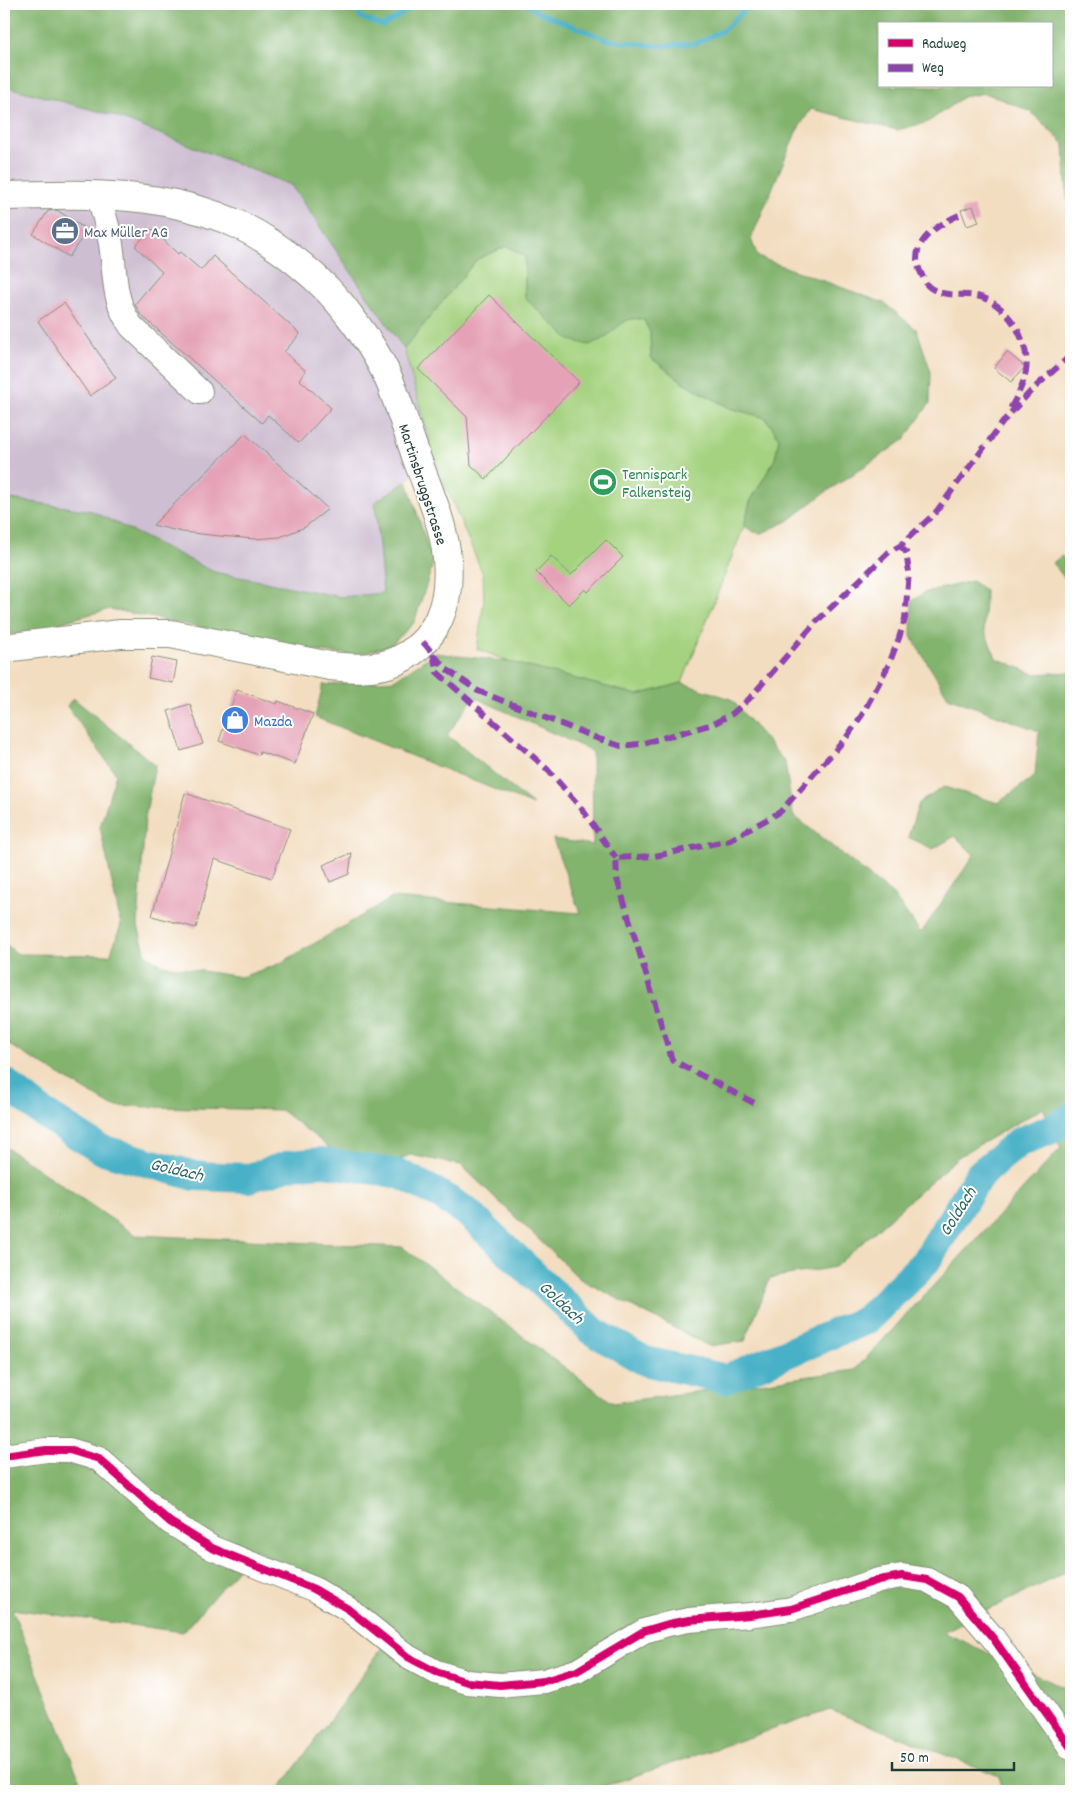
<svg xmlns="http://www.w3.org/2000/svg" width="1075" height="1795" font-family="Dekko,sans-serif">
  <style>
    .industrial { fill: #cebed1 }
    .green { fill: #a4d27f; stroke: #62885a }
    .forest { fill: #83b46e; stroke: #517851; fill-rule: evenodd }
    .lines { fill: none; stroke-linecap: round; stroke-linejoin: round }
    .stream { stroke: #49b1c7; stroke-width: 5 }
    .river { stroke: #49b1c7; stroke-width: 30 }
    .building { fill: #e5a2b7 }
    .minor-casing { stroke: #898d7a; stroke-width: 26 }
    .major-casing { stroke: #898d7a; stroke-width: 30 }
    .minor { stroke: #fff; stroke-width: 24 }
    .major { stroke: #fff; stroke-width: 28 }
    .quiet { stroke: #8e44ad; stroke-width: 6; stroke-dasharray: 12 6; stroke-linecap: butt }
    .cycleway-casing { stroke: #fff; stroke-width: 11 }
    .cycleway { stroke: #d6006c; stroke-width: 8 }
    .labels { text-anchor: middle; stroke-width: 4; stroke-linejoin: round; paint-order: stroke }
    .service-label { font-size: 16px; fill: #4e5e75; stroke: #fff; text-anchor: start }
    .leisure-label { font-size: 16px; fill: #27864d; stroke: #fff; text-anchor: start }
    .street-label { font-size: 16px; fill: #1f3d34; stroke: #fff }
    .shop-label { font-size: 16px; fill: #366cbe; stroke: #fff; text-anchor: start }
    .water-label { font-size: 18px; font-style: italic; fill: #2e6667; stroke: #fff }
  </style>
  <rect width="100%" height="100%" fill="#fff"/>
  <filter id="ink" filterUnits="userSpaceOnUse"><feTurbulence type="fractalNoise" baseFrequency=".02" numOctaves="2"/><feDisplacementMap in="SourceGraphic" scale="10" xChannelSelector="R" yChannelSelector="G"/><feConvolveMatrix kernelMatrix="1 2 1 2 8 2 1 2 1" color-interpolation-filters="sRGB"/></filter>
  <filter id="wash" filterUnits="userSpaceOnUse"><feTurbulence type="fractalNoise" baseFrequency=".0096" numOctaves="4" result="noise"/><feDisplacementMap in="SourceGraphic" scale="20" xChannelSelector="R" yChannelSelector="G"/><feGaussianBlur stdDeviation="1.12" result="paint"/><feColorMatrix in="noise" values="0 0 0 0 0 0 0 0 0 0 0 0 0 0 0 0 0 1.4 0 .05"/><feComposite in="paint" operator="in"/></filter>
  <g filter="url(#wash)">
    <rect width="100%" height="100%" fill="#f3ddc0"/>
    <path class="industrial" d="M4,86L112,115L291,185L404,349L435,461L375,503L383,593L341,597L214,572L92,511L4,498Z"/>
    <path class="green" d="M507,246L525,257V298L603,339C616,328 626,314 644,320L650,332L651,358L686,384L730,408L766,418L779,438L775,459L750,502L744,526L682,683L638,695L510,662L477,649L484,600L483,574L435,461L404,349L477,259Z"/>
    <path class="forest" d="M4,4H1071V208L1067,198L1064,144L1030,111L985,93L963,97L928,122L897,130L811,109L796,132L751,239L758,257L884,303L917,330L931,372L930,403L904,440L823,494L788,521L762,533L754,532L744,526L750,502L775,459L779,438L766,418L730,408L686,384L651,358L650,332L644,320C625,314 618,329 603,339C599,341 593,343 589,345L570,340L525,298V257L507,246L477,259L404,349L291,185L112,115L4,86ZM879,24H1051V86H879Z
      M407,481L433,564L414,623L391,645L358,655L321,652L110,609L69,620L36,632L4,635V498L92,511L214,572L341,597L383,593L375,502Z
      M1062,556L1071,563V586L1052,563Z
      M972,581L985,590L984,630L996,658L1034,674L1071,672V1570L943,1632L1071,1691V1791H1003L999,1776L830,1710L590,1791H278L393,1633L255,1549L183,1632L12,1609L84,1791H4V1146L135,1235L402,1247L613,1403L855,1370L1061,1148L1043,1108L958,1157L835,1267L770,1278L745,1341L709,1346L580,1279L461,1165L410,1155L363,1174L281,1110L112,1106L4,1042V944L18,954L110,955L121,925L100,827L116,774L67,706L73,698L155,765L145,818L138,926L146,955L163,965L241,977L279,964L392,898L580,913L553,839L593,845L592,751L474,697L447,735L533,805L315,717L323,685L394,680L435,653L510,662L638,695L682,683L731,699L785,762L793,815L893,895L921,933L974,855L955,836L933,849L908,837L919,803L944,787L998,803L1035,776L1039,731L948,697L911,636L912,601L923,593Z"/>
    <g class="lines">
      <path class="stream" d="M356,4L360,17L383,26L418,4
        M526,4L538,12L608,40L660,46L697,43L724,30L750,4"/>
      <path class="river" d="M4,1082L43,1113L100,1149L195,1176L249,1178L290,1165L323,1162L400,1174L442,1196L467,1212L594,1332L645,1361L726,1379L866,1320L926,1261L980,1174L1019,1142L1052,1129L1071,1118"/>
    </g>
    <g id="blocks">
      <path class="building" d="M973,206L979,222L967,226L961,210Z
        M57,210L87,230L69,257L33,234L48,211Z
        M152,229L178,254L180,252L201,270L213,256L300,334L284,352L306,371L299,379L331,408L299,443L268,415L262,423L140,314L135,304L162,272L135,246Z
        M489,295L579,382L486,479L471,465L467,417L418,369Z
        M64,303L116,378L90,396L38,321Z
        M1007,352L1025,367L1011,382L994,368Z
        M245,434L328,509L305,527L280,537L255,539L220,536L182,532L153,525Z
        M606,540L623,557L588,592L585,589L569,605L536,572L551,556L571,575Z
        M152,657L177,662L173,683L148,678Z
        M237,690L277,704L278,701L313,714L295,764L260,752L259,755L219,741Z
        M190,704L203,744L181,751L168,711Z
        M185,793L290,829L272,878L214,859L196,928L152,916Z
        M352,853L349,874L330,882L323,865Z"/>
    </g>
  </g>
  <g filter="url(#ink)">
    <use href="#blocks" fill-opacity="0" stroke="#898d7a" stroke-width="1"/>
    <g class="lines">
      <defs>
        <path id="minor" d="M98,194C103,211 108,227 111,244C116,275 112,298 131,326L200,392
          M4,1456L46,1450H69L99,1459L170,1522L212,1548L314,1589L348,1609L408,1657L436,1672L467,1682L500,1685L544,1681L577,1671L644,1631L668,1624L689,1620L750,1615L791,1609L879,1580L902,1576L927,1580L958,1597L993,1638L1071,1748"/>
        <path id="major" d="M4,196C85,194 163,190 239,225C278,244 324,280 349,315C366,337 382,361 392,387C401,411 409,435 417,459C429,491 444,525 447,559C451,602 438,642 396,661C376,670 351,668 330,666L171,634H120L4,648"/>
      </defs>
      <use href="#minor" class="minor-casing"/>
      <use href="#major" class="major-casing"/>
      <use href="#minor" class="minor"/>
      <use href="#major" class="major"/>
      <path class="quiet" d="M959,215C937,225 906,244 921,273C923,277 925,283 928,286C942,298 960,293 976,296C1006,301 1031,341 1026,371C1024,384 1016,398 1010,409
        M423,642L446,669L478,691L599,739L621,746L640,744L713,724L732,714L749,699L817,621L889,552L900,546L936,512L1006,418L1031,391L1071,355
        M433,654L437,672L547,769L582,809L616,858
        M754,1103L672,1060L617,879L616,858L655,856L730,840L780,812L846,738L862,715L889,664L899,638L905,619L909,572L906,552L900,546"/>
      <defs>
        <path id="cycleway" d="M4,1456L46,1450H69L99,1459L170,1522L212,1548L314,1589L348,1609L408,1657L436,1672L467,1682L500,1685L544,1681L577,1671L644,1631L668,1624L689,1620L750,1615L791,1609L879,1580L902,1576L927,1580L958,1597L993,1638L1071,1748"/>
      </defs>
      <use href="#cycleway" class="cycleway-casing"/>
      <use href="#cycleway" class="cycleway"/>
    </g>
  </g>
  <defs>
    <symbol id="office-disc" viewBox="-11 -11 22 22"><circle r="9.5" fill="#5c6f8a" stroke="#fff"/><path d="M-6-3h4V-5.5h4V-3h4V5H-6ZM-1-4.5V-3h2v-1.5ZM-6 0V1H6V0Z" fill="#fff"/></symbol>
    <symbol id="stadium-disc" viewBox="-11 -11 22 22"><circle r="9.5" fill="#2e9e5b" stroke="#fff"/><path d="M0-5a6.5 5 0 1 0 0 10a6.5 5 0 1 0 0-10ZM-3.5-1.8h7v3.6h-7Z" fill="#fff"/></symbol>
    <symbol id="shop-disc" viewBox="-11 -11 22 22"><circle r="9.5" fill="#3f7fe0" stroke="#fff"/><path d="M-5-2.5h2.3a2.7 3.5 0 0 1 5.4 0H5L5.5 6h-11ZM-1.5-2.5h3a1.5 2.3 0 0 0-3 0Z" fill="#fff"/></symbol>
  </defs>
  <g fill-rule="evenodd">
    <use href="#office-disc" x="49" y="215" width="32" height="32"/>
    <use href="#stadium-disc" x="587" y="466" width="32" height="32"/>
    <use href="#shop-disc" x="219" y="704" width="32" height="32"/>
  </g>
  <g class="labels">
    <g class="service-label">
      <text x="84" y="237">Max Müller AG</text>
    </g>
    <g class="leisure-label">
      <text x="622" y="479">Tennispark<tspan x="622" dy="18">Falkensteig</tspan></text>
    </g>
    <g class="street-label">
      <text transform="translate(424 484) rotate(72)" y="6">Martinsbruggstrasse</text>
    </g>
    <g class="shop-label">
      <text x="254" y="726">Mazda</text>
    </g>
    <g class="water-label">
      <text transform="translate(177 1169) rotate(13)" y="6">Goldach</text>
      <text transform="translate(957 1211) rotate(-58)" y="6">Goldach</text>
      <text transform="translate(562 1302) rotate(43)" y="6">Goldach</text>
    </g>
  </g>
  <rect width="1075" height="1795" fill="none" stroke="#fff" stroke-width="20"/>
  <rect x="878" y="22" width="175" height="65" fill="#ffffff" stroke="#a5b1ae"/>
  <rect x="888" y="39" width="25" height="8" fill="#d6006c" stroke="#a5b1ae"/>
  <text x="922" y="48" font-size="15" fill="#1f3d34">Radweg</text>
  <rect x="888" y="64" width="25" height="8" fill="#8e44ad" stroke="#a5b1ae"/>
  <text x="922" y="72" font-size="15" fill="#1f3d34">Weg</text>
  <path d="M892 1762v8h122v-8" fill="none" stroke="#1f3d34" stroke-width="2.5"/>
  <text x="900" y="1762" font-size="15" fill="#1f3d34" stroke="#ffffff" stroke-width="4" paint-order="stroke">50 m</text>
</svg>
